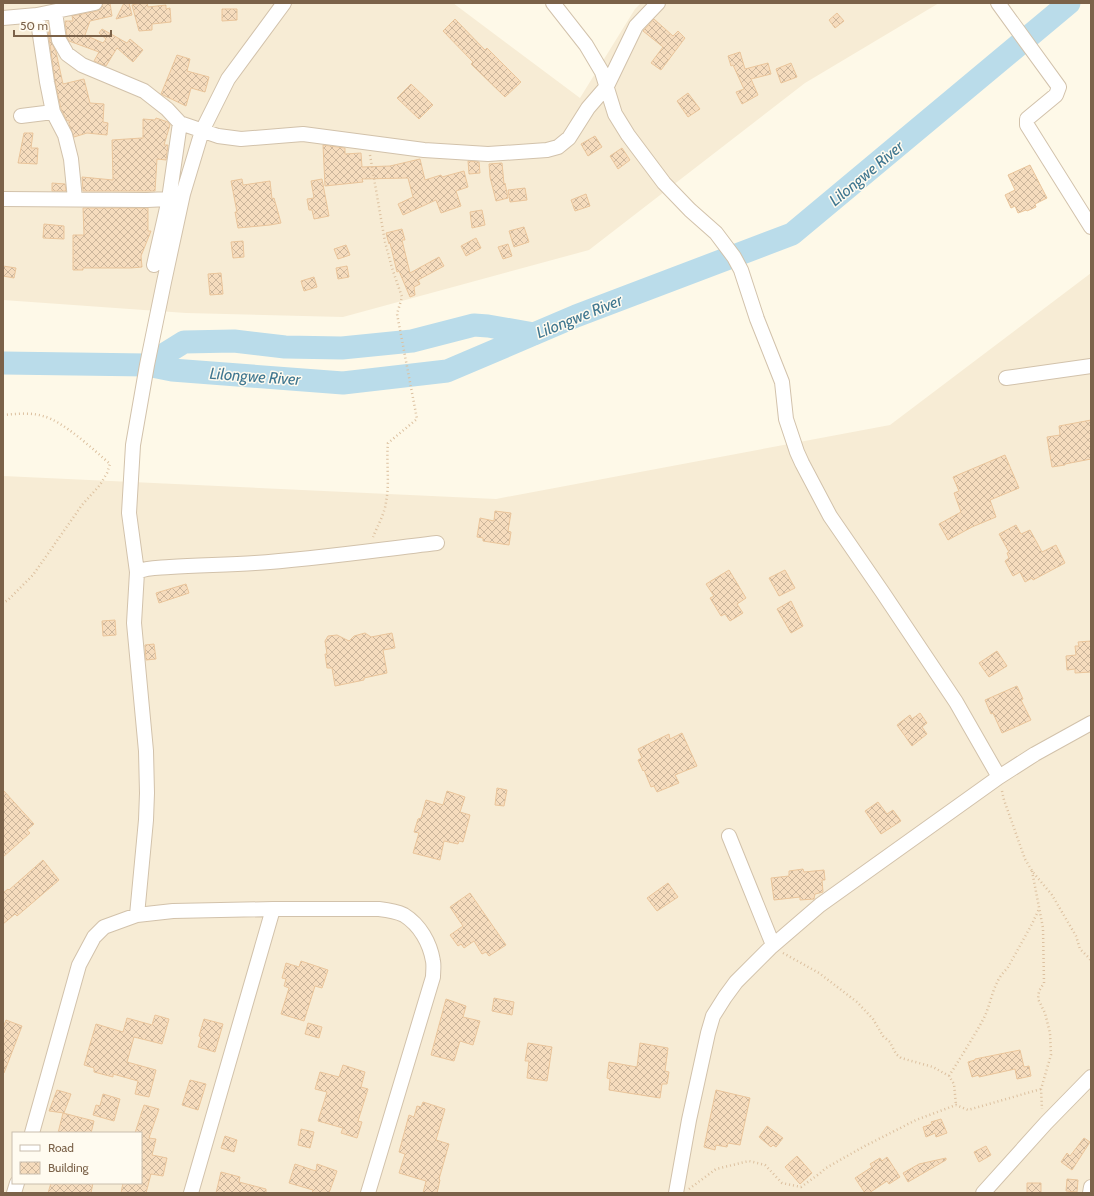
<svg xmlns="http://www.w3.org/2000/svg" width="1094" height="1196" font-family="Cabin,sans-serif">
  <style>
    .residential { fill: #f7ecd5; fill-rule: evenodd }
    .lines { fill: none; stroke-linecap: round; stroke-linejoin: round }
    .river { stroke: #badcea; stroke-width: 23 }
    .building { fill: url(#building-cross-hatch); stroke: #eac59b }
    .street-casing { stroke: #d2c2ab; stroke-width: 16 }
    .path { stroke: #dcc09f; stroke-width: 2.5; stroke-dasharray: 1 3; stroke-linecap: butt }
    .street { stroke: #fff; stroke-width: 14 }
    .labels { text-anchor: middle; stroke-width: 3; stroke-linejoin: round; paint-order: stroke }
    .water-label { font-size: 16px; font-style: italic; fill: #407790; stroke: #fffbf0 }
  </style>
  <defs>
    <pattern id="building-cross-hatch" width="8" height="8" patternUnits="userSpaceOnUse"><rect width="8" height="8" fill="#f6dcbd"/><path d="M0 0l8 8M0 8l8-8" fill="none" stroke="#ccb69c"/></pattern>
  </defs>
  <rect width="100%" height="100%" fill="#fef9e8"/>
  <path class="residential" d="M3,3H453L580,98L635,9L641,3H939L805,83L589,250L343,317L186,313L3,300Z
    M1091,273V1193H3V476L496,499L890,425ZM13,1133H141V1183H13Z"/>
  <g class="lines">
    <path class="river" d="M3,363L147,365L172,370L343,383L447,371L576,316L792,234L1069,3
      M147,365L184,342L234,341L285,347L342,348L412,341L474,325L488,326L534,334"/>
  </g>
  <path class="building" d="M103,3H110L112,16L90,21L85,35L103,43L106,39L99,33L102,29L127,43L130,39L143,50L133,62L117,48L106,66L94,61L99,52L69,41L67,37L65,21H73L72,16L97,11L101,9Z
    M124,3H129L132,15L116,19Z
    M140,3H147L148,7L166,5V9L170,8L171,22L152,24V30L139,31L132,5Z
    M222,9H237V20L222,21Z
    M837,13L844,21L835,28L829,20Z
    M455,19L485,50L487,48L521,82L505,97L471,64L473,62L443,31Z
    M654,19L673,36L678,31L685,38L661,70L651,63L663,47L643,31Z
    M47,23H48L51,41L56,52L63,84L84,79L90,103L104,104L103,122L108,123L107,135L87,133L74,137L69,124V120L67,121L61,109L55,81Z
    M740,52L745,69L768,63L771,74L751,79L758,95L742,104L736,92L744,89L733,65L731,66L728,56Z
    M177,55L190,59L187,71L209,77L205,92L191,88L186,106L161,94Z
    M791,63L797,77L781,83L776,69Z
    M411,84L433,105L419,119L397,98Z
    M688,93L700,109L688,117L677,101Z
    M156,118L168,122L170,125L164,145H168L166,160L157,159L155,191H83L82,177L113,180L112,140L142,138H143V119L155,120Z
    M24,133H33L31,148H38L37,164L18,163Z
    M595,136L602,147L588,156L581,144Z
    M323,145L345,148V154L361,153L362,167L390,166L420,159L425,180L441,175L442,177L464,171L468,187L456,191L461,206L441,213L436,200L403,215L398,204L413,197L408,178L362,179L363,182L325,186Z
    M622,148L630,160L618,169L610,156Z
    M468,161L479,162L480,173L469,174Z
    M502,163L504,184L505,183L508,198L496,201L490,177L489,164Z
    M1030,165L1047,198L1035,204L1036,207L1027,211L1026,210L1018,213L1015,206L1011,208L1005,195L1015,190L1008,175Z
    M242,179L243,185L270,181L272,199L274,198L281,223L270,225L238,228L235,212H237L231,181Z
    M322,179L329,216L314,219L312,210H309L307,199L314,198L311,181Z
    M52,183L65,184L66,191H52Z
    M525,188L527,200L510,202L508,190Z
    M586,194L590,206L575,211L571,200Z
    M83,208H148V231H151L141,256L142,267L131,268H83V270H73V235H84Z
    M482,210L485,225L472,228L470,212Z
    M44,224L64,226V239L43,238Z
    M524,227L529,242L514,247L509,231Z
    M402,229L405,240H402L410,273L439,257L444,266L418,280L420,284L414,287L415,295L410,297L399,271L397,272L390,243L389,244L386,233Z
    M476,238L481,248L466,256L461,246Z
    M243,241L244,257L233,258L231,242Z
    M508,244L512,256L503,259L498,247Z
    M346,245L350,255L338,259L334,249Z
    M3,266L16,268L14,278L3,276Z
    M347,266L349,277L338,279L336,268Z
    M221,273L223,294L210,295L208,274Z
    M314,277L317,287L304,291L301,281Z
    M1091,420V459L1065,464V465L1052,467L1047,437L1060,435L1059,426Z
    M1005,455L1019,488L990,500L996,517L972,527L948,540L939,524L961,512L954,493L959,491L953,477Z
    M495,511L511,513L508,531L511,532L509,545L483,541V538L477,537L480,518L494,521Z
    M1016,525L1021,534L1030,530L1042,552L1056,545L1065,563L1033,580L1032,578L1025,582L1020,572L1013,576L1005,561L1009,558L1007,553L1009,552L999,534Z
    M729,570L746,598L737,604L743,613L730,621L725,614L721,616L710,598L714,596L706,584Z
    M785,570L795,588L779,596L769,578Z
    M186,584L189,593L159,603L156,593Z
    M791,601L803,626L791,633L777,609Z
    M115,620L116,635L103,636L102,621Z
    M365,633L371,637L392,633L395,648L383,650L387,673L364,678V680L335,686L332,668H327L325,654H327L325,641L328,636L337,635L349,641L354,636Z
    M1091,641V672L1075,673V669L1067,670L1066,656L1076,655L1075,646H1079L1078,642Z
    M154,644L156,659L146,660L145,645Z
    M997,651L1007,666L989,677L979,663Z
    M1017,686L1023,699L1021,700L1031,720L1002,733L993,713L991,714L985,700Z
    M920,713L927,723L922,727L927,734L912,746L897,725L910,715L912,719Z
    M682,733L697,766L675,775L679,783L657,792L654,786L651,787L644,770L643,771L638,760L642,758L638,749L669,734L670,739Z
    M497,788L507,790L504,806L495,805Z
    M3,790L34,824L27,830L30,833L3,857Z
    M447,791L465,797L460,812L470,815L463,842L459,841L458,844L444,841L440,860L413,853L419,833L414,832L418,819L421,818L426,800L443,805Z
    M878,802L887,814L893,810L901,821L881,834L865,811Z
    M43,860L59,880L17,916L15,914L3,924V893L8,889L9,890Z
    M803,869L804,872L824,870L825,880H822L823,892L815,894L814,899L800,900V897L774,900L771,878L789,876V871Z
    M668,883L678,897L657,911L647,898Z
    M470,893L506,945L489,956L486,952L482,954L474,941L464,948L461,944L458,946L450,935L463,926L450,907Z
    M301,961L328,970L322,988L315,986L304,1021L281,1014L289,988L284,986L286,979L282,978L286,963L299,967Z
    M494,998L514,1002L512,1015L492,1011Z
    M446,999L466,1006L463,1017L480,1021L473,1045L460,1041L454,1061L431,1055Z
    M155,1015L169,1019L162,1044L134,1037L127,1062L156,1070L149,1097L135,1094L138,1081L113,1074V1077L94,1072V1068L84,1065L96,1024L123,1032L127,1018L152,1025Z
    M204,1019L223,1024L215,1052L198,1047L201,1037L199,1036Z
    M6,1020L22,1026L4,1073H3V1028Z
    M308,1023L322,1027L319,1038L305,1034Z
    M528,1043L552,1047L547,1081L527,1078L529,1061H525Z
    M640,1043L668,1048L665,1071L669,1072L667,1084H662L660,1098L609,1090L610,1079L607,1078L609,1062L637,1067Z
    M1020,1050L1024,1067L1029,1066L1031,1076L1017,1079L1015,1069L979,1077V1075L972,1077L968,1062L975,1060V1059Z
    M343,1065L365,1072L361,1087L368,1089L358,1121L362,1122L357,1138L341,1133L343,1128L318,1121L327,1092L315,1089L320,1072L339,1077Z
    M190,1080L206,1084L198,1110L182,1105Z
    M57,1090L71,1094L64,1113L49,1111Z
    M716,1090L750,1098L740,1145L728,1143L727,1147L716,1145L715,1150L704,1147Z
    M103,1094L120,1099L114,1121L93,1115L96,1105L100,1106Z
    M423,1102L445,1109L436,1140L449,1144L439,1179L440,1180L437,1193H423L426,1181L399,1173L405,1154L399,1152L409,1115L414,1117L417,1106L421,1107Z
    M144,1105L159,1109L149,1138L156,1139L152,1155L167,1158L163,1176L151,1174L146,1193H121L123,1183H141V1133H135Z
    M63,1113L94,1121L91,1133H58Z
    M941,1119L947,1133L936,1137L935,1133L926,1137L923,1127L932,1124L931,1122Z
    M767,1126L783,1138L776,1147L773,1145L771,1147L759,1137Z
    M301,1129L314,1132L310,1148L298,1145Z
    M225,1136L237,1140L234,1152L221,1148Z
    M1084,1138L1090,1142L1072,1170L1061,1162L1067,1153L1070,1156Z
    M986,1146L991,1155L979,1162L974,1152Z
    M797,1156L812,1173L800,1184L785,1167Z
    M887,1157L900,1177L889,1184L887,1181L869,1193H865L855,1178L872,1167L870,1164L880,1158L882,1161Z
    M946,1158V1160L908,1182L903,1173L919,1164Z
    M295,1164L316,1171L317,1164L337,1171L329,1193H312L313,1190L289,1183Z
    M221,1172L240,1177L239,1182L266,1189V1193H216Z
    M1067,1179L1078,1180L1077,1192L1066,1191Z
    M51,1183H93L91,1193H48Z
    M1027,1183H1041V1193H1027Z"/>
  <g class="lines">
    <defs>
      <path id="street" d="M553,3L586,45L602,72L615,114L628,135L664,183L690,210L716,233L734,257L741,270L757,319L782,382L786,419L797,452L802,463L830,516L883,593L956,702L999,777
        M998,3L1059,87L1056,95L1027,119V125L1091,227
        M55,12L59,40L67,54L82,65L144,91L167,109L180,123L218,136L241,139L303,134L424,150L488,154L547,150L558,147L569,138L588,108L607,86L636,26L658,3
        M37,15L47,82L53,112L65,135L71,159L75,199
        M3,18L37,15L95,3
        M21,116L53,112
        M3,199L147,200L169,199
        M154,265L169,199L180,123
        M1006,378L1091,366
        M137,572L129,513L133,445L147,365L164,282L183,194L202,131L228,79L284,3
        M729,836L773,945
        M137,915L146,820L147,793L146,751L134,623L137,572C147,567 159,568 170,567C198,565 227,565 255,563C316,559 376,550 437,543
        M32,1133L79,965L94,937L104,927L137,915L173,911L273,909H379C388,910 396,911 404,915C420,925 430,943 433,961C434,966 433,972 433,977L368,1193
        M14,1193L17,1183
        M191,1193L273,909
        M676,1193L689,1120L708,1033L713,1016L725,997L736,982L770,948L820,905L999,777L1035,754L1091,723
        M983,1193L1046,1123L1091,1077
        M1090,1193L1091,1187"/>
    </defs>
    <use href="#street" class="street-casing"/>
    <path class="path" d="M370,155L385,242L392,268L402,297L397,314L417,419L388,443C386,462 390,482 386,502C385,513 377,527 373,537
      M3,415C16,414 30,412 43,416C63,421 94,450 110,464L107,473L100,485L82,505L33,575L8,600L3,603
      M1002,791L1004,800L1025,859L1032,871L1052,895L1076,936L1080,949L1089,958L1091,961
      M1032,871L1043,928L1044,983L1039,991L1038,999L1045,1013L1050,1033L1051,1055L1041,1089L1042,1109
      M783,953L819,973L857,1002L873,1019L883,1036L890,1042L896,1054L901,1058L933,1067L949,1076L954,1084L956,1105
      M949,1076C961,1057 973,1038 984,1018C992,1001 993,981 1007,969L1032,924L1039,909
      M689,1189L716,1169L749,1161L765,1165L782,1183L801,1187L819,1174L826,1168L863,1147L916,1120L956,1105L968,1110L1041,1089"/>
    <use href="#street" class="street"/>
  </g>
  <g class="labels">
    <g class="water-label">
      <text transform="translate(866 173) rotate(-40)" y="6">Lilongwe River</text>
      <text transform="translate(579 316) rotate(-22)" y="6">Lilongwe River</text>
      <text transform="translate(255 376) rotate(4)" y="6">Lilongwe River</text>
    </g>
  </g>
  <rect width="1094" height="1196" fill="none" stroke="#7b6249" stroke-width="8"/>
  <rect x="12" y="1132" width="130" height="52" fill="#fffbf0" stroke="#cabead"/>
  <rect x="20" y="1145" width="20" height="6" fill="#ffffff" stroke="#cabead"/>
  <text x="48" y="1152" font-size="12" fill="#7b6249">Road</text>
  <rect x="20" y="1162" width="20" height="12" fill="url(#building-cross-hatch)" stroke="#cabead"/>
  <text x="48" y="1172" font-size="12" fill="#7b6249">Building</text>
  <path d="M14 30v6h97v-6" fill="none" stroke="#7b6249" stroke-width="2"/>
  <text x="20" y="30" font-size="12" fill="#7b6249" stroke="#fffbf0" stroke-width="3" paint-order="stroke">50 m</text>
</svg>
